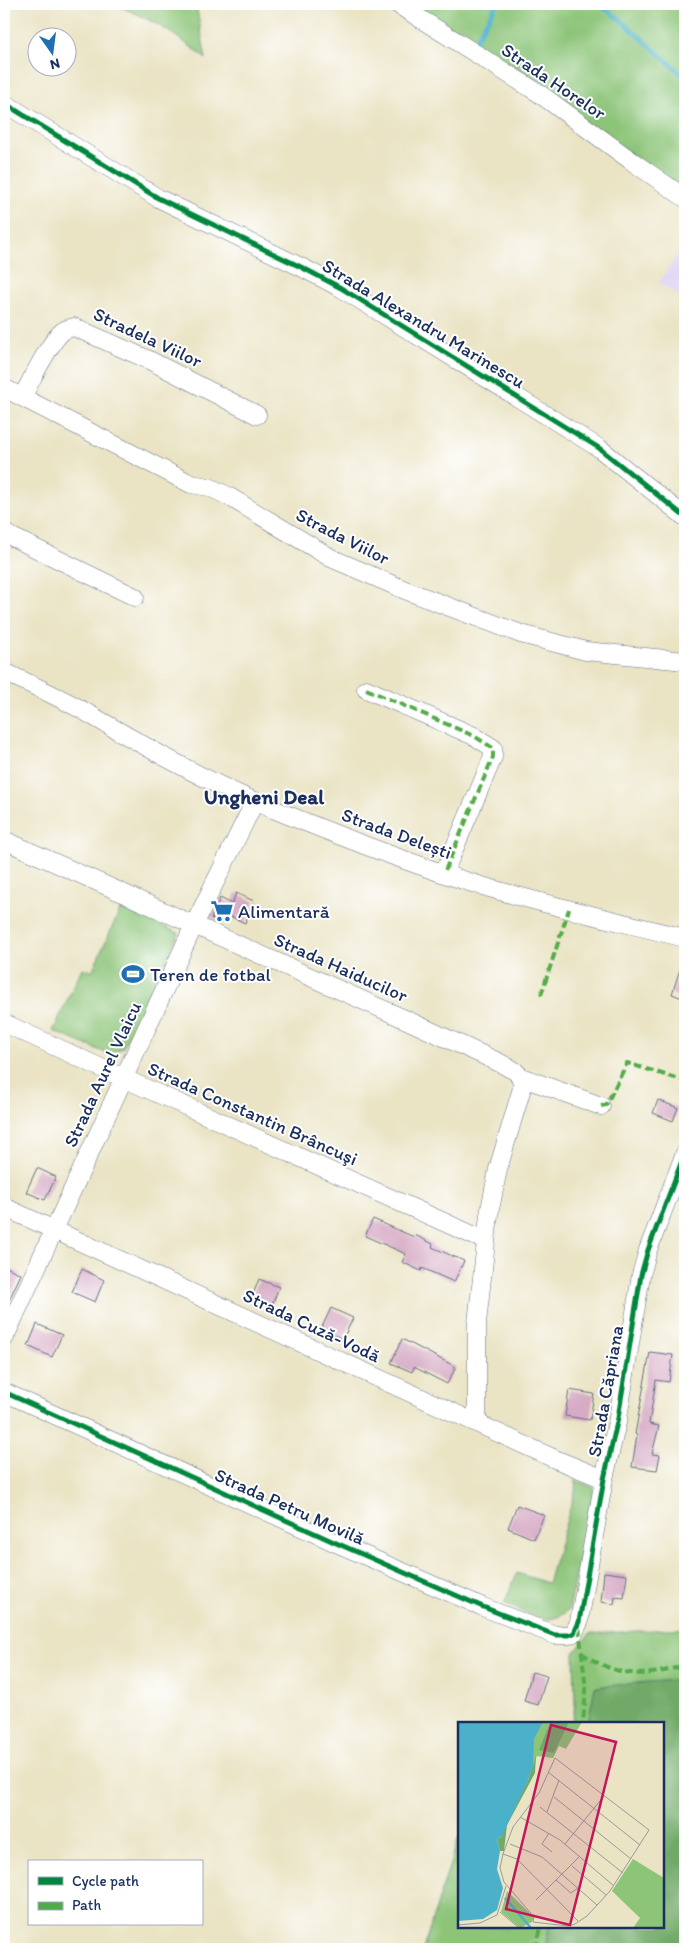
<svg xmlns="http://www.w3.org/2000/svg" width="689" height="1953" font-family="Itim,sans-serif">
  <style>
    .built { fill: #e1d4f3 }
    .green { fill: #8cc478; stroke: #547a6b }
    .forest { fill: #71aa68; stroke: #466c63 }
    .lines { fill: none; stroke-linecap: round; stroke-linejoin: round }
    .stream { stroke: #4bb1ca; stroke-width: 4.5 }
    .building { fill: #d7abc6 }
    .minor-casing { stroke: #636e82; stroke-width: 19 }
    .minor { stroke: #fff; stroke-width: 18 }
    .quiet { stroke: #52ab49; stroke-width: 4; stroke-dasharray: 8 4; stroke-linecap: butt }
    .cycleway-casing { stroke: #fff; stroke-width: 8 }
    .cycleway { stroke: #00873e; stroke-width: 5 }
    .labels { text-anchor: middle; stroke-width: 4; stroke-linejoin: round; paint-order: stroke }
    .street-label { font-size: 19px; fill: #1b2f5e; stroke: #fff }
    .poi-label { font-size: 19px; fill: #1b2f5e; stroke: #fff; text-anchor: start }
    .quarter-label { font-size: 21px; font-weight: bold; fill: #1b2f5e; stroke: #fff }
    .inset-river { fill: none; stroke: #4bb1ca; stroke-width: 2.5 }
    .inset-road { fill: none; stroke: #979c9c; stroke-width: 1 }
    .view { fill: #c2185b; fill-opacity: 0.15; stroke: #c2185b; stroke-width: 2.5 }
    .inset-edge { fill: none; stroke: #1b2f5e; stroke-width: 2.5 }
  </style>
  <rect width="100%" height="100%" fill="#fff"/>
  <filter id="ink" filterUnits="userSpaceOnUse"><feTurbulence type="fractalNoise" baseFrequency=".02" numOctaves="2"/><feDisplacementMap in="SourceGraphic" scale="10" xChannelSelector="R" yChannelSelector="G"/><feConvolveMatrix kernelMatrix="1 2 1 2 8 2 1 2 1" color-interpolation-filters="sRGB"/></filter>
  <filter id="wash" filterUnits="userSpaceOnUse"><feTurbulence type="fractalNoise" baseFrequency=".0096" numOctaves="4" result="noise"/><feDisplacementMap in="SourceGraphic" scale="20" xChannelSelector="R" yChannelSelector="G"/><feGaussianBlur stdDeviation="1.12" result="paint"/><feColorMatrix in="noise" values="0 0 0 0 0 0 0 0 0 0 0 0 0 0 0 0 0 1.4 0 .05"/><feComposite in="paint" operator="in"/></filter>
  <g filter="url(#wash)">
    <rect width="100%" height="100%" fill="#eae4c5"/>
    <path class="built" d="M685,243V300L659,283Z"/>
    <path class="green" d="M112,4H196L206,59C179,36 145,15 112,4Z
      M403,4H685V190Z
      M121,908L179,933L123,1048L108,1054L53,1031L82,968L92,971Z
      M574,1479L594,1488L569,1610C545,1629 529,1614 504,1603L517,1573L548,1583L577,1485Z
      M685,1628V1679L595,1687L588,1723H572L575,1705L574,1653L589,1634Z
      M459,1836V1927H549L545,1949H423Z"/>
    <path class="forest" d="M685,1679V1949H545L549,1927H663V1723H588L595,1687Z"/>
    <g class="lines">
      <path class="stream" d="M598,4L621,20L685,77
        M473,44L497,4"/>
    </g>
    <g id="blocks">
      <path class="building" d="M236,893L254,901L245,923L227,915L223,923L211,918L220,898L232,904Z
        M683,960H685V999L672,994Z
        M658,1100L678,1108L673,1121L653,1113Z
        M37,1168L56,1177L45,1200L26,1192Z
        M373,1219L414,1237L415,1235L433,1244L432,1247L464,1261L454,1282L422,1268L421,1271L402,1262L406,1254L365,1236Z
        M4,1266L21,1274L4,1311Z
        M82,1269L104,1280L95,1302L72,1292Z
        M259,1279L279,1287L272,1305L252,1297Z
        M331,1308L353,1318L343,1339L321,1329Z
        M37,1324L62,1335L52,1357L28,1346Z
        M402,1339L456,1367L447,1384L414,1367L412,1372L391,1363Z
        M650,1352L673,1355L669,1382L656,1380L649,1424L659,1426L652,1454L660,1455L657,1470L632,1467L637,1435L635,1434Z
        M569,1390L594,1394L590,1420L565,1416Z
        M517,1505L544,1515L534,1539L508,1528Z
        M604,1572L627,1575L624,1598L615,1597L614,1604L601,1602Z
        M532,1672L547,1676L538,1705L524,1701Z"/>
    </g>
  </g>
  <g filter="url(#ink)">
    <use href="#blocks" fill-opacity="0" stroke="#636e82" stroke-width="1"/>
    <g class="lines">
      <defs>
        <path id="minor" d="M397,4L540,94L633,162L685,198
          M4,103L158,198L303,268L341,288L599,448L685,517
          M4,388L191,484L209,487L228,496L331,558L405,590L521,634L586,651L685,661
          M22,397C32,380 49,342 63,331C67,328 71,328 74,327L149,360L257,415
          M4,533L135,597
          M4,672C30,684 57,696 82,710C139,743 196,776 256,802C326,831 397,859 469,882C540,904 613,920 685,938
          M366,689L474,736L493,748V757L444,873
          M4,840L409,1021L498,1062L515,1071L521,1077L601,1106
          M4,1023L123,1078L486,1241
          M4,1207L555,1459L604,1479
          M4,1339L194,925L255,801
          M4,1392L334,1542L483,1607L555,1635H569L574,1633L579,1622L604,1479L618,1418L641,1275L648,1250L685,1153
          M477,1422V1323L489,1215L498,1169L522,1088L521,1077"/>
      </defs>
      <use href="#minor" class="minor-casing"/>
      <use href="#minor" class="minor"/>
      <path class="quiet" d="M366,689L474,736L493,748V757L444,873
        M541,995L569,909
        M601,1106L606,1105L627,1063L685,1081
        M579,1627L586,1690L583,1723
        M581,1653C619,1677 643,1679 685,1665
        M536,1949L541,1927"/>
      <defs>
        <path id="cycleway" d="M4,103L158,198L303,268L341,288L599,448L685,517
          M4,1392L334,1542L483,1607L555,1635H569L574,1633L579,1622L604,1479L618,1418L641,1275L648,1250L685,1153"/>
      </defs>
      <use href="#cycleway" class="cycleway-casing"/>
      <use href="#cycleway" class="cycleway"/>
    </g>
  </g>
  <defs>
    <symbol id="supermarket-bare" viewBox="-9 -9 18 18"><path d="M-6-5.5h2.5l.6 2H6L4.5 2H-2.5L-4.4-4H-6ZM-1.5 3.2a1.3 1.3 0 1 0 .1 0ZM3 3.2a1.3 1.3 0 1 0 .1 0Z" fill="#1f6fb2" stroke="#fff" stroke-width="2.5" paint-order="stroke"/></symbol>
    <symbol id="stadium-bare" viewBox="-9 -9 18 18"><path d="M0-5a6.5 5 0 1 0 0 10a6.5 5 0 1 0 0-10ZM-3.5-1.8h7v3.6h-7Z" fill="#1f6fb2" stroke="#fff" stroke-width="2.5" paint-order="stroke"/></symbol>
  </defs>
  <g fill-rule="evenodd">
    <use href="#supermarket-bare" x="206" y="895" width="32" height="32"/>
    <use href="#stadium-bare" x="117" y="958" width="32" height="32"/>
  </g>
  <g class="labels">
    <g class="street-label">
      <text transform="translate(554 81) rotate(34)" y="7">Strada Horelor</text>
      <text transform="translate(424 323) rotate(31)" y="7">Strada Alexandru Marinescu</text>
      <text transform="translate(148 337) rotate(25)" y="7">Stradela Viilor</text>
      <text transform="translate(343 536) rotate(27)" y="7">Strada Viilor</text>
      <text transform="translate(397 833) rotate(20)" y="7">Strada Delești</text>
      <text transform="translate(341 967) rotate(24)" y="7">Strada Haiducilor</text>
      <text transform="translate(102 1074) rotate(-65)" y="7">Strada Aurel Vlaicu</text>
      <text transform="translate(253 1113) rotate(24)" y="7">Strada Constantin Brâncuşi</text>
      <text transform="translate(312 1325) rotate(25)" y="7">Strada Cuză-Vodă</text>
      <text transform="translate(605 1391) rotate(-80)" y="7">Strada Căpriana</text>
      <text transform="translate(290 1506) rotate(24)" y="7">Strada Petru Movilă</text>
    </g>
    <g class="poi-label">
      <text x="238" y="918">Alimentară</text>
      <text x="150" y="981">Teren de fotbal</text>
    </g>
    <g class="quarter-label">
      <text x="264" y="804">Ungheni Deal</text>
    </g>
  </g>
  <g transform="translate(458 1722)">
    <rect width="206" height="206" fill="#eae4c5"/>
    <path d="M80,0H92L82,28L111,0H124L108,27L101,24L95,36L79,34L42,113ZM175,137L206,156V206H175L182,196L154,169ZM49,169L76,195L74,200L62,206L43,190Z" fill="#8cc478"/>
    <path d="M92,0H111L96,31L81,28ZM78,34L77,51L49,103L46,129H42L39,117L44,114L45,106L70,58Z" fill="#71aa68"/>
    <path d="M1,0H85L76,17L75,44L70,58L44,114L39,117L42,129L39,147L45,166L39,188L25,197L0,199Z" fill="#4bb1ca"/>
    <path class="inset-river" d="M47,176L73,206"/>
    <path class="inset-road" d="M90,50L182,123M96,75L173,137M82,85L165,151M89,90L101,58M62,95L102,118L156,164M91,111L84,122L94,130M52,122L84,135L139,183M107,122L146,74M45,132L55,105L81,71L97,36L191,108L152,169L129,194L117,202L110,204L75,200L76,195L46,160L42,146L45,132L59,137L120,199M114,144L148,173M98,158L113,171L120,166M78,178L121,135M42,190L61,206M0,203L22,201L39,193L48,164"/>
    <path class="view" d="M93,3L158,20L112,203L48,187Z"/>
    <rect width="206" height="206" class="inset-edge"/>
  </g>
  <rect width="689" height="1953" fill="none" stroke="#fff" stroke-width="20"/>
  <rect x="28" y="1860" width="175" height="65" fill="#ffffff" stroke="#a4acbf"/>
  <rect x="38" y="1877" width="25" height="8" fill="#00873e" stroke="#a4acbf"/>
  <text x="72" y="1886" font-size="15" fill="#1b2f5e">Cycle path</text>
  <rect x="38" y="1902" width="25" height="8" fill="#52ab49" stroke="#a4acbf"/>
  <text x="72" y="1910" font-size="15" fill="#1b2f5e">Path</text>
  <g transform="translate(52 52) rotate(166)"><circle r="24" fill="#ffffff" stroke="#a4acbf"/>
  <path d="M0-4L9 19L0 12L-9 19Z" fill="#1f6fb2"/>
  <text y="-8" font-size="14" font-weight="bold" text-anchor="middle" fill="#1b2f5e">N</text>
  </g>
</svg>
